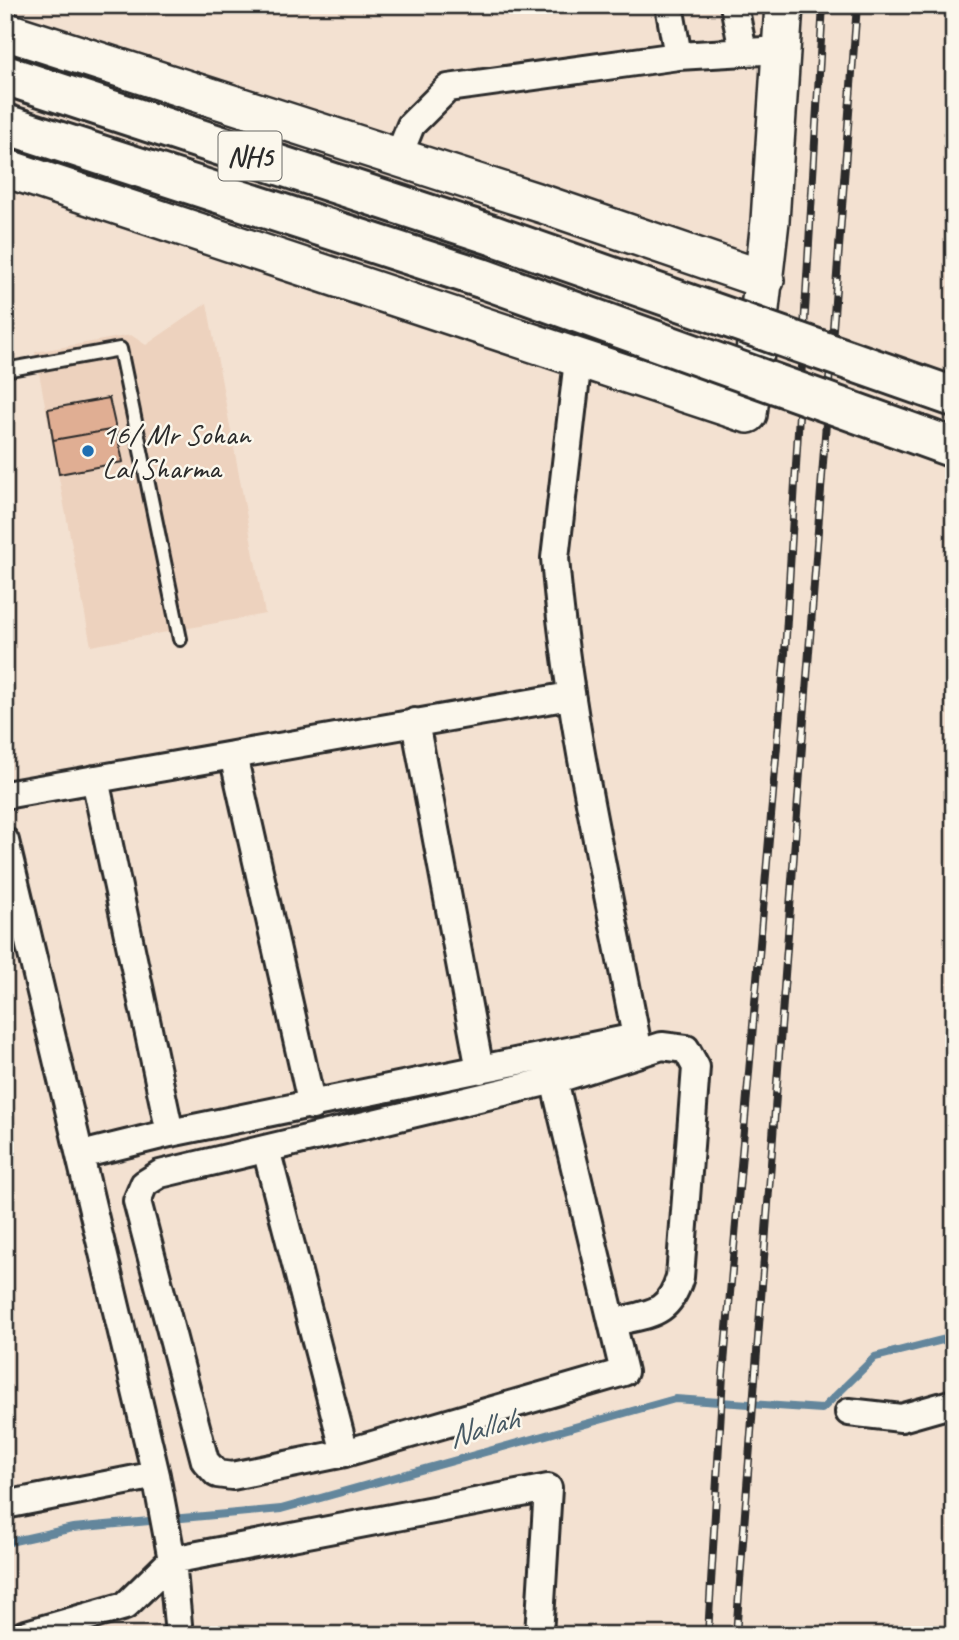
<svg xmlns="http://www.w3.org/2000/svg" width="959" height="1640" font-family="Caveat,sans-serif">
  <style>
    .built { fill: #edd2be }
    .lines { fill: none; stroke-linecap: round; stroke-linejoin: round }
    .stream { stroke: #63869c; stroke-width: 8 }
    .building { fill: #e0ae93; stroke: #2b2b2b; stroke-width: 2 }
    .lane-casing { stroke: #2b2b2b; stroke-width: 18 }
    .street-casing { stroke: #2b2b2b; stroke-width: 32 }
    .secondary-casing { stroke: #2b2b2b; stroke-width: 42 }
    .highway-casing { stroke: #2b2b2b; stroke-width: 44 }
    .lane { stroke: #fbf7ec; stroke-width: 12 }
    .street { stroke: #fbf7ec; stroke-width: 26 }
    .secondary { stroke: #fbf7ec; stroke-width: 37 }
    .highway { stroke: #fbf7ec; stroke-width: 38 }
    .rail-casing { stroke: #2b2b2b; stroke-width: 8 }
    .rail { stroke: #fbf7ec; stroke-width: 5; stroke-dasharray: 16; stroke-linecap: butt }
    .highway-bridge-casing { stroke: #2b2b2b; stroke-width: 44; stroke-linecap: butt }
    .highway-bridge { stroke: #fbf7ec; stroke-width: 38 }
    .poi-dot { fill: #1f6fb2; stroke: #fbf7ec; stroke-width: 2.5 }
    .labels { text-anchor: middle; stroke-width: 5; stroke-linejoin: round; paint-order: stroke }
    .shield { fill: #fbf7ec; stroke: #696865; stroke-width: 2 }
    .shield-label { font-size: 28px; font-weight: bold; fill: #2b2b2b }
    .poi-label { font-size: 30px; fill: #2b2b2b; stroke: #fbf7ec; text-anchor: start }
    .water-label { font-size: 32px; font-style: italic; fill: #475964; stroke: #fbf7ec }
  </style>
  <rect width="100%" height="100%" fill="#f3e1d1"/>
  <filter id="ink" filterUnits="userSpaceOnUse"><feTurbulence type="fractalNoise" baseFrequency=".0143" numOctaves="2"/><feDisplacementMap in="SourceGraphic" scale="14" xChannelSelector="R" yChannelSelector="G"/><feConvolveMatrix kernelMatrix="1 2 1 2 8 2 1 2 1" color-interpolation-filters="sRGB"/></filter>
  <g filter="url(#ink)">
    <path class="built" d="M207,303L265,614L91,646L35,352L131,335L146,345Z"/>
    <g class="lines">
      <path class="stream" d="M5,1543L73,1528L281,1509L675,1399L822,1409L875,1357L954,1337"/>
    </g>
    <path class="building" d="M109,398L116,429L53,440L48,409Z
      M116,429L123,462L59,474L53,440Z"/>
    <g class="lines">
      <defs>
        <path id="lane" d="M5,370L120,349L180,639"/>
        <path id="street" d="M669,5L678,56
          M734,5L743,51
          M398,157L411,125L448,88L678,56L781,50
          M415,722L480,1070
          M233,755L312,1106
          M95,779L170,1133
          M5,795L570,696
          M5,841L156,1475L172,1560L125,1606L23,1635
          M554,1080L624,1372L345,1453L232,1476L217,1474L205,1461L137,1201L144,1184L160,1174Z
          M554,1080L662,1046L686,1049L696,1067L680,1277C668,1316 650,1313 615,1322
          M266,1149L345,1453
          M81,1155L170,1133L636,1037C606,878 568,720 555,558L578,360
          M849,1412L901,1418L954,1403
          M5,1505L156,1475
          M179,1635L172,1560L548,1488L539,1635"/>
        <path id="secondary" d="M5,31L546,205L765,280
          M5,168L748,414L770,221L784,5"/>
        <path id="highway" d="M5,75L495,236
          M5,124L484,279"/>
      </defs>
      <use href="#lane" class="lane-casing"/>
      <use href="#street" class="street-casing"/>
      <use href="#secondary" class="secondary-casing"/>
      <use href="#highway" class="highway-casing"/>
      <use href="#lane" class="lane"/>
      <use href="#street" class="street"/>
      <use href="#secondary" class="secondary"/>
      <use href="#highway" class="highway"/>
      <defs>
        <path id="rail" d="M708,1635L723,1375L785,653L823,5
          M736,1635L857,5"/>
      </defs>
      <use href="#rail" class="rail-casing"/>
      <use href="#rail" class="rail"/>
      <defs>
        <path id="highway-bridge" d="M495,236L954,397
          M484,279L954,448"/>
      </defs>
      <use href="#highway-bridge" class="highway-bridge-casing"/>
      <use href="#highway-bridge" class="highway-bridge"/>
    </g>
  </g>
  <circle class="poi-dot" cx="88" cy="451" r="7"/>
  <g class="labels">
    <rect class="shield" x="218.5" y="131.5" width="63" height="49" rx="5"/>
    <g class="shield-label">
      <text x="250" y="166">NH5</text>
    </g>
    <g class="poi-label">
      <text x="102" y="444">16/ Mr Sohan<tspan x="102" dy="34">Lal Sharma</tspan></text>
    </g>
    <g class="water-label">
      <text transform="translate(483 1427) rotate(-16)" y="11">Nallah</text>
    </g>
  </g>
  <rect width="959" height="1640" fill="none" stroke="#fbf7ec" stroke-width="28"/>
  <rect x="14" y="14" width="931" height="1612" fill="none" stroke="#2b2b2b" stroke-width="2.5" filter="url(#ink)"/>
</svg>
